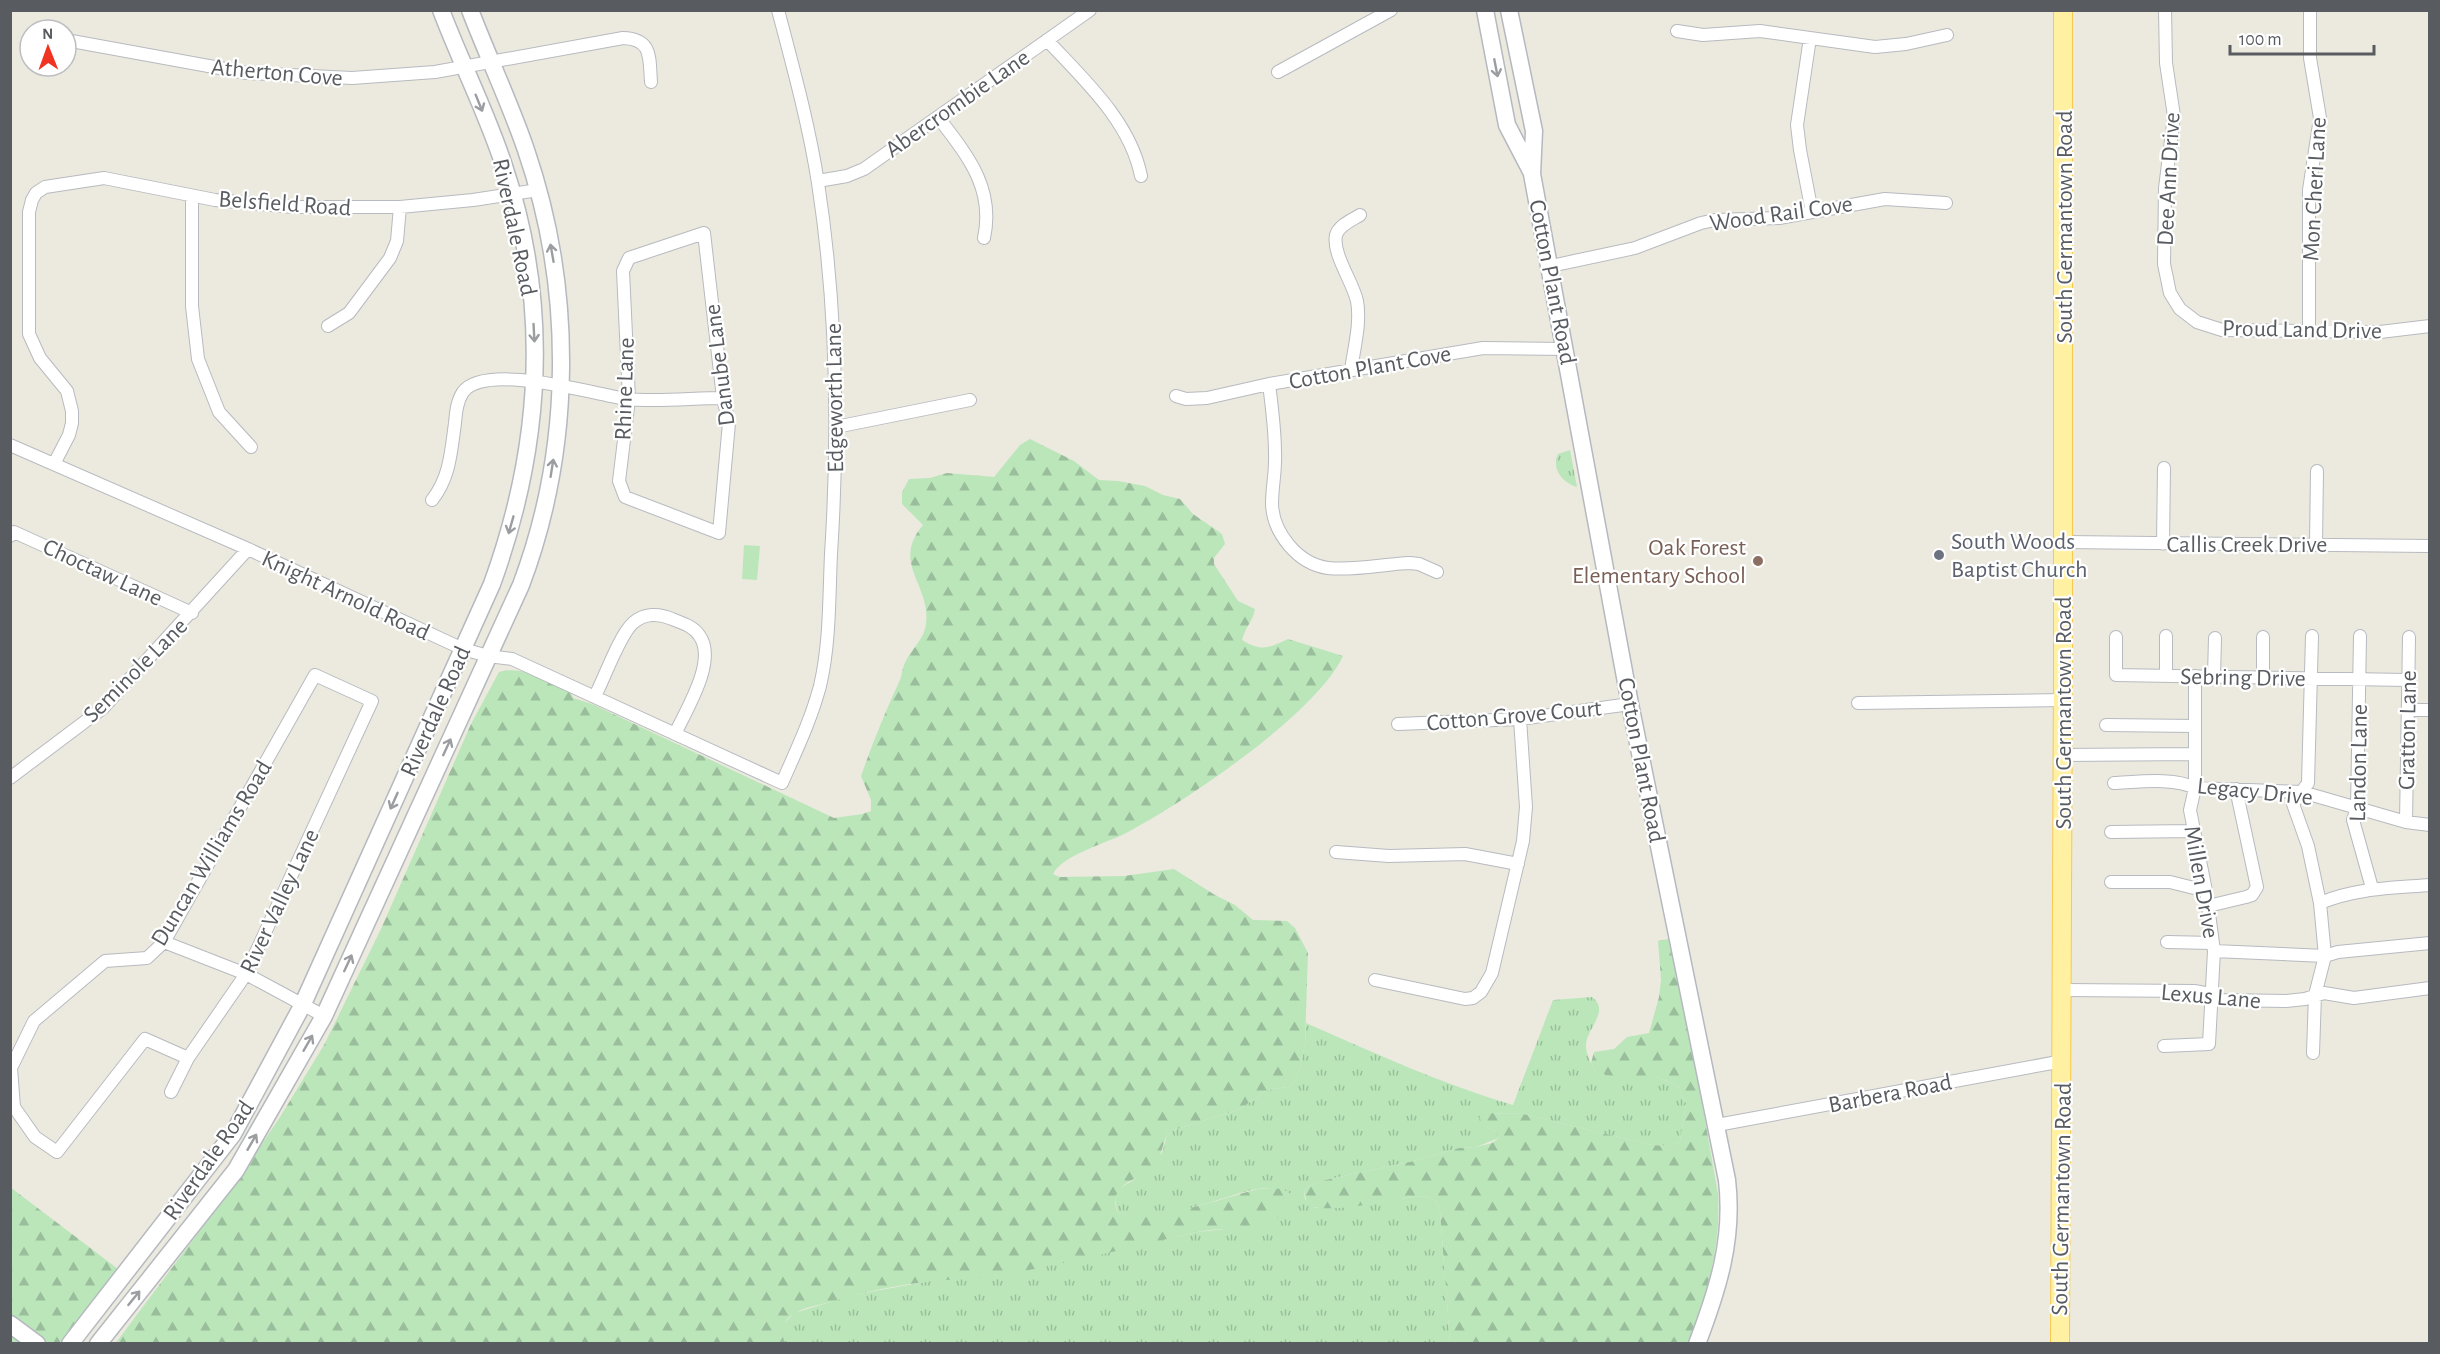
<svg xmlns="http://www.w3.org/2000/svg" width="2440" height="1354" font-family="'Alegreya Sans',sans-serif">
  <style>
    .grass { fill: url(#grass-tufts) }
    .forest { fill: url(#forest-firs) }
    .pitch { fill: #bae6ba }
    .lines { fill: none; stroke-linecap: round; stroke-linejoin: round }
    .street-casing { stroke: #b7babf; stroke-width: 14 }
    .secondary-casing { stroke: #b5b9bf; stroke-width: 19 }
    .primary-casing { stroke: #f7c94d; stroke-width: 20 }
    .street { stroke: #fff; stroke-width: 12 }
    .secondary { stroke: #fff; stroke-width: 16 }
    .primary { stroke: #fff1a1; stroke-width: 18 }
    .oneway { stroke: #9b9da0 }
    .worship-dot { fill: #6b7280; stroke: #fff; stroke-width: 2 }
    .education-dot { fill: #8d6e63; stroke: #fff; stroke-width: 2 }
    .labels { text-anchor: middle; stroke-width: 4.5; stroke-linejoin: round; paint-order: stroke }
    .street-label { font-size: 24px; fill: #585c61; stroke: #fff }
    .worship-label { font-size: 24px; fill: #5b616d; stroke: #fff; text-anchor: start }
    .education-label { font-size: 24px; fill: #785e54; stroke: #fff; text-anchor: end }
  </style>
  <defs>
    <pattern id="grass-tufts" width="24" height="20" patternUnits="userSpaceOnUse" patternTransform="scale(1.5)"><rect width="24" height="20" fill="#bae6ba"/><path d="M3 7l-1-3M5 7V3M7 7l1-3M15 17l-1-3M17 17v-4M19 17l1-3" fill="none" stroke="#9abe9b"/></pattern>
    <pattern id="forest-firs" width="22" height="20" patternUnits="userSpaceOnUse" patternTransform="scale(1.5)"><rect width="22" height="20" fill="#bae6ba"/><path d="M5 1l3.5 6h-7zM16 11l3.5 6h-7z" fill="#9abe9b"/></pattern>
  </defs>
  <rect width="100%" height="100%" fill="#eceadf"/>
  <path class="grass" d="M1570,450L1577,487C1563,483 1551,469 1558,454Z
    M1592,997C1611,1011 1586,1029 1586,1045C1586,1055 1591,1063 1596,1072L1656,1077L1678,1086L1686,1103L1680,1142L1670,1146L1652,1145L1523,1114L1484,1113L1487,1127L1497,1132L1499,1138L1476,1147L1459,1148L1414,1161L1325,1180L1311,1185L1304,1191L1305,1199L1315,1208L1350,1206L1421,1196C1432,1197 1437,1200 1440,1211L1450,1343L785,1344L781,1335L784,1324L794,1313L853,1295L930,1281L999,1275L1198,1232L1252,1226L1285,1190C1276,1189 1266,1188 1257,1189C1224,1195 1146,1230 1117,1212L1115,1195L1120,1188L1132,1181L1162,1153L1167,1135L1174,1130L1240,1109L1267,1090L1288,1087L1295,1081L1300,1068L1305,1044L1306,1023C1374,1053 1442,1084 1513,1105L1553,1000Z"/>
  <path class="forest" d="M1030,439L1074,461L1099,480L1118,481L1145,486L1163,495L1180,499L1193,514L1222,534L1225,544L1214,558V564L1238,601L1255,609C1253,621 1245,628 1242,640C1262,652 1268,648 1288,639L1343,656C1316,714 1186,801 1128,832C1110,842 1062,855 1053,874L1060,877L1124,876L1174,869L1215,895L1235,905L1253,920L1287,921L1295,928L1308,953L1305,1044L1300,1068L1295,1081L1288,1087L1267,1090L1240,1109L1174,1130L1167,1135C1162,1145 1162,1156 1154,1165C1138,1183 1108,1181 1117,1212C1144,1228 1227,1196 1259,1189C1267,1189 1279,1187 1286,1191C1304,1200 1282,1216 1273,1220C1250,1231 1221,1227 1197,1232C1131,1247 1067,1264 1001,1275C978,1278 955,1279 933,1281C898,1285 863,1292 830,1302C819,1305 805,1307 795,1313C783,1320 780,1332 785,1343L115,1344L237,1181L280,1117L324,1045L381,929L471,724L499,672C524,665 549,682 571,693L573,698L592,704L834,818L862,814L871,811V800L861,776C873,742 884,715 899,682C902,677 902,670 904,665C909,652 922,641 925,629C935,587 889,565 923,525L902,504V492L909,479L930,478L947,473L994,477L1020,445Z
    M1673,938L1718,1194C1721,1246 1707,1295 1689,1343H1450L1440,1211C1437,1200 1432,1197 1421,1196C1390,1199 1336,1214 1308,1206L1304,1191L1311,1185L1325,1180L1414,1161L1459,1148L1476,1147L1492,1143L1499,1138L1497,1132L1487,1127L1479,1118L1484,1113L1523,1114L1652,1145L1670,1146L1680,1142L1686,1103L1678,1086L1656,1077H1615L1596,1072L1591,1063L1594,1052L1614,1049L1627,1037L1649,1033L1659,997L1661,980L1658,941Z
    M10,1187L118,1269L59,1343H11Z"/>
  <path class="pitch" d="M744,545L760,546L757,580L742,579Z"/>
  <g class="lines">
    <defs>
      <path id="street" d="M2165,10L2166,63L2174,116L2165,188L2164,264L2170,293L2180,309L2197,322L2222,330L2380,332L2430,326
        M1677,31L1703,35L1760,31L1875,47L1906,44L1947,35
        M1810,38L1797,125L1800,150L1812,212
        M66,40L247,73L352,78L435,72L623,38C653,39 649,58 651,82
        M1047,40C1084,80 1130,121 1141,176
        M1278,72L1391,10
        M938,117C966,154 995,187 984,238
        M818,181L847,176L864,169L1090,10
        M192,196V306L198,359L219,412L251,447
        M704,233L723,398L729,423L719,533L625,497L619,481L629,399L623,271L629,258Z
        M1551,266L1635,248L1701,223L1715,220L1779,218L1885,199L1946,203
        M328,326L349,313L390,258L397,241L400,207
        M2309,332V190L2320,118L2310,58V10
        M1351,370C1354,348 1361,323 1357,301C1353,282 1332,254 1336,235C1339,225 1352,220 1360,215
        M1269,384C1272,407 1275,430 1275,453C1276,470 1272,487 1272,504C1273,533 1298,564 1328,568C1355,571 1383,564 1410,563L1419,564L1437,572
        M1176,396L1186,399L1207,398L1269,384L1483,348L1565,349
        M836,427L970,400
        M10,445L248,549L463,649L488,656L512,659L782,783C796,751 811,720 820,686C830,644 829,597 831,554C839,430 837,306 818,183C809,125 793,67 778,10
        M54,464L69,435L72,423V411L67,391L40,358L29,334V212L32,200L36,193L45,187L104,178L215,200L294,207H400L473,200L538,190
        M432,500C450,477 451,452 455,423C456,412 457,401 463,392C486,362 593,394 627,399C656,402 694,398 723,398
        M10,536L14,532L192,613
        M2065,542L2430,546
        M2163,544L2164,468
        M2316,544L2317,471
        M2166,636V676
        M2312,636L2308,783L2293,804L2308,846L2320,903L2325,956L2315,995L2313,1053
        M2360,636L2357,808L2353,820L2372,888
        M2116,637V675L2408,680
        M2214,676L2215,638
        M2263,677V637
        M595,696C604,679 620,634 633,623C644,613 659,613 672,619C682,623 693,626 699,635C718,660 686,710 675,734
        M1858,703L2062,700
        M2408,710H2430
        M1398,724L1520,719L1630,704
        M2106,725L2195,726
        M2062,755L2195,754
        M10,778L103,708L248,549
        M2114,783C2137,782 2175,777 2195,788L2302,792L2406,822L2430,825
        M2406,822L2409,637
        M2111,832L2192,831
        M1336,852L1389,856L1465,854L1518,864
        M2111,882H2170L2206,891
        M2320,903C2356,888 2392,888 2430,885
        M2208,906L2246,897L2252,895L2257,887L2236,789
        M164,942L246,974L324,1016
        M2167,942L2213,943
        M2214,951L2325,956L2338,952L2430,943
        M1375,980L1465,999L1473,998L1481,992L1492,973L1523,841L1526,807L1520,719
        M2062,990L2194,991L2205,993L2222,1000L2286,1001L2305,999L2324,993L2354,998L2430,988
        M2164,1046L2209,1044L2214,951L2206,891L2190,810L2195,788V676
        M171,1092L188,1058L246,974L372,701L315,675L164,942L147,958L105,961L34,1021L11,1068L14,1107L35,1137L57,1152L145,1039L188,1058
        M1717,1125L2063,1061"/>
      <path id="secondary" d="M1485,10L1507,125L1532,173
        M1509,10L1534,131L1532,174L1630,704L1727,1180C1734,1239 1718,1289 1697,1344
        M10,1324L37,1344
        M70,1344L233,1134L302,1006L492,584C542,446 551,306 504,166C487,113 461,63 441,10
        M98,1344L236,1170L324,1016L521,585C573,447 574,290 526,150C510,103 488,57 470,10"/>
      <path id="primary" d="M2060,1344C2062,899 2065,455 2063,10"/>
    </defs>
    <use href="#street" class="street-casing"/>
    <use href="#secondary" class="secondary-casing"/>
    <use href="#primary" class="primary-casing"/>
    <use href="#street" class="street"/>
    <use href="#secondary" class="secondary"/>
    <use href="#primary" class="primary"/>
  </g>
  <defs><path id="oneway-shaft" d="M-6 0H5M1.5-3L5.5 0L1.5 3" fill="none" stroke-width="1.6" stroke-linecap="round" stroke-linejoin="round" transform="scale(1.5)"/></defs>
  <g class="oneway">
    <use href="#oneway-shaft" transform="translate(1496 68) rotate(79)"/>
    <use href="#oneway-shaft" transform="translate(479 103) rotate(68)"/>
    <use href="#oneway-shaft" transform="translate(552 253) rotate(-100)"/>
    <use href="#oneway-shaft" transform="translate(534 333) rotate(87)"/>
    <use href="#oneway-shaft" transform="translate(552 468) rotate(-81)"/>
    <use href="#oneway-shaft" transform="translate(511 525) rotate(106)"/>
    <use href="#oneway-shaft" transform="translate(447 747) rotate(-65)"/>
    <use href="#oneway-shaft" transform="translate(394 801) rotate(114)"/>
    <use href="#oneway-shaft" transform="translate(348 963) rotate(-65)"/>
    <use href="#oneway-shaft" transform="translate(308 1043) rotate(-60)"/>
    <use href="#oneway-shaft" transform="translate(252 1142) rotate(-60)"/>
    <use href="#oneway-shaft" transform="translate(134 1298) rotate(-51)"/>
  </g>
  <circle class="worship-dot" cx="1939" cy="555" r="6"/>
  <circle class="education-dot" cx="1758" cy="561" r="6"/>
  <g class="labels">
    <g class="street-label">
      <text transform="translate(277 72) rotate(5)" y="8">Atherton Cove</text>
      <text transform="translate(957 103) rotate(-35)" y="8">Abercrombie Lane</text>
      <text transform="translate(2168 179) rotate(-87)" y="8">Dee Ann Drive</text>
      <text transform="translate(2314 189) rotate(-87)" y="8">Mon Cheri Lane</text>
      <text transform="translate(285 203) rotate(4)" y="8">Belsfield Road</text>
      <text transform="translate(1781 213) rotate(-8)" y="8">Wood Rail Cove</text>
      <text transform="translate(515 227) rotate(78)" y="8">Riverdale Road</text>
      <text transform="translate(2064 227) rotate(-90)" y="8">South Germantown Road</text>
      <text transform="translate(1553 282) rotate(79)" y="8">Cotton Plant Road</text>
      <text transform="translate(2302 329) rotate(1)" y="8">Proud Land Drive</text>
      <text transform="translate(719 365) rotate(-97)" y="8">Danube Lane</text>
      <text transform="translate(1370 367) rotate(-10)" y="8">Cotton Plant Cove</text>
      <text transform="translate(624 389) rotate(-88)" y="8">Rhine Lane</text>
      <text transform="translate(834 398) rotate(-91)" y="8">Edgeworth Lane</text>
      <text x="2247" y="552">Callis Creek Drive</text>
      <text transform="translate(103 572) rotate(25)" y="8">Choctaw Lane</text>
      <text transform="translate(346 595) rotate(25)" y="8">Knight Arnold Road</text>
      <text transform="translate(135 670) rotate(-45)" y="8">Seminole Lane</text>
      <text transform="translate(2243 677) rotate(1)" y="8">Sebring Drive</text>
      <text transform="translate(435 711) rotate(-66)" y="8">Riverdale Road</text>
      <text transform="translate(2063 713) rotate(-90)" y="8">South Germantown Road</text>
      <text transform="translate(1514 715) rotate(-5)" y="8">Cotton Grove Court</text>
      <text transform="translate(2407 730) rotate(-89)" y="8">Gratton Lane</text>
      <text transform="translate(1642 760) rotate(79)" y="8">Cotton Plant Road</text>
      <text transform="translate(2358 763) rotate(-89)" y="8">Landon Lane</text>
      <text transform="translate(2255 791) rotate(6)" y="8">Legacy Drive</text>
      <text transform="translate(211 853) rotate(-59)" y="8">Duncan Williams Road</text>
      <text transform="translate(2202 882) rotate(80)" y="8">Millen Drive</text>
      <text transform="translate(279 901) rotate(-65)" y="8">River Valley Lane</text>
      <text transform="translate(2211 996) rotate(5)" y="8">Lexus Lane</text>
      <text transform="translate(1890 1093) rotate(-11)" y="8">Barbera Road</text>
      <text transform="translate(208 1160) rotate(-55)" y="8">Riverdale Road</text>
      <text transform="translate(2061 1199) rotate(-89)" y="8">South Germantown Road</text>
    </g>
    <g class="worship-label">
      <text x="1951" y="549">South Woods<tspan x="1951" dy="28">Baptist Church</tspan></text>
    </g>
    <g class="education-label">
      <text x="1746" y="555">Oak Forest<tspan x="1746" dy="28">Elementary School</tspan></text>
    </g>
  </g>
  <rect width="2440" height="1354" fill="none" stroke="#585c61" stroke-width="24"/>
  <g transform="translate(48 48) rotate(359)"><circle r="28" fill="#ffffff" stroke="#bcbec0" stroke-width="1.5"/>
  <path d="M0-4.5L10 22L0 15L-10 22Z" fill="#f13321"/>
  <text y="-9" font-size="16" font-weight="bold" text-anchor="middle" fill="#585c61">N</text>
  </g>
  <path d="M2230 45v9h144v-9" fill="none" stroke="#585c61" stroke-width="3"/>
  <text x="2239" y="45" font-size="18" fill="#585c61" stroke="#ffffff" stroke-width="4.5" paint-order="stroke">100 m</text>
</svg>
